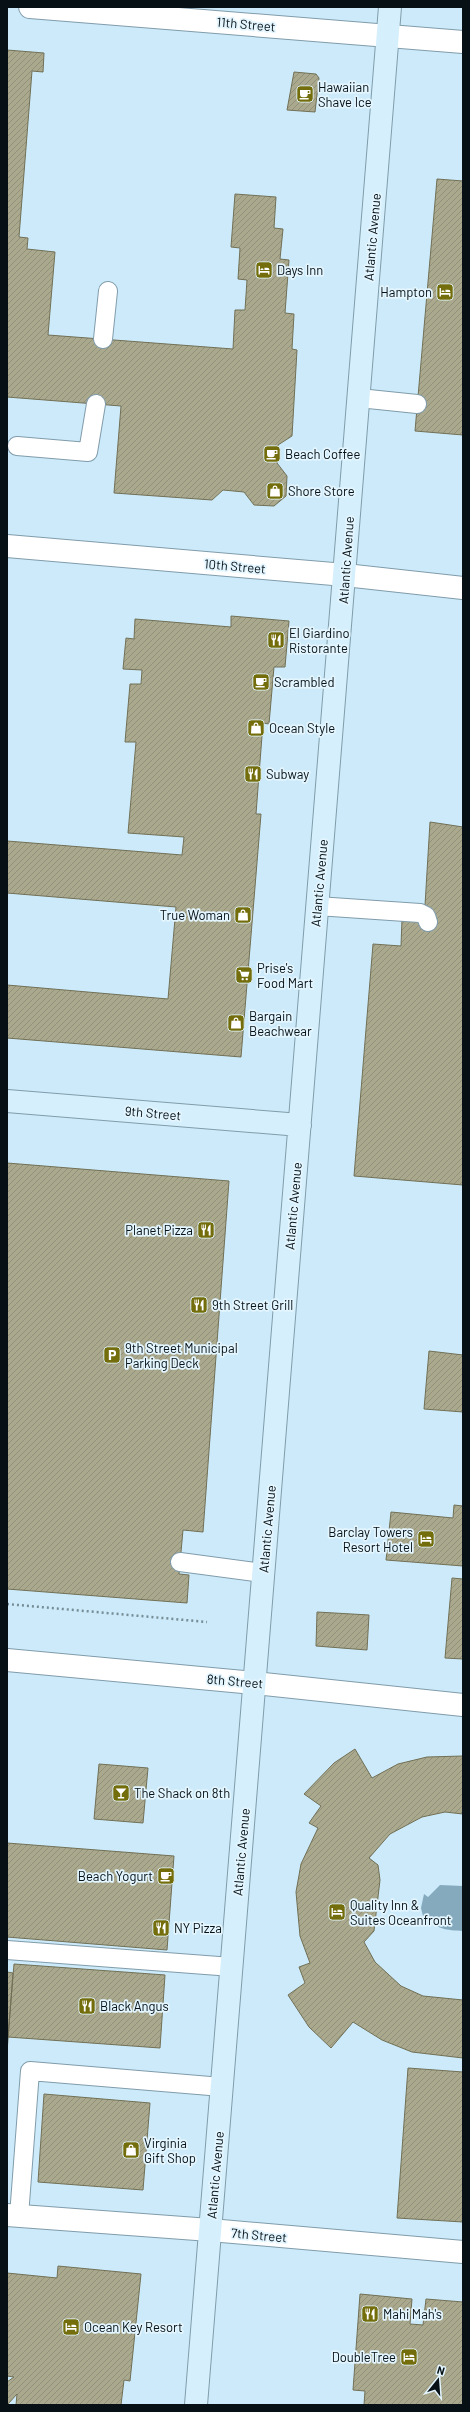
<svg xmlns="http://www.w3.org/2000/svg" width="470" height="2412" font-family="Barlow,sans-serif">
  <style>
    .water { fill: #85aabd }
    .building { fill: url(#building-hatch); stroke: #717056 }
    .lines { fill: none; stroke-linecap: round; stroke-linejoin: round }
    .service-casing { stroke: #809cab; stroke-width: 20 }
    .pedestrian-casing { stroke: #809cab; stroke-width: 24 }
    .minor-casing { stroke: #809cab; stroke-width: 24 }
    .secondary-casing { stroke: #809cab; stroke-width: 24 }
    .path { stroke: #768c96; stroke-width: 2.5; stroke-dasharray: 2 3; stroke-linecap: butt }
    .service { stroke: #fff; stroke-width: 18 }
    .pedestrian { stroke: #fff; stroke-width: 22 }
    .minor { stroke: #fff; stroke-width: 22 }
    .secondary { stroke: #d5f0fc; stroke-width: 22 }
    .labels { text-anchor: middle; stroke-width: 3.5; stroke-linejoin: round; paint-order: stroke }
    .street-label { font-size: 13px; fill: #061015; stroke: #e3f5fe }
    .poi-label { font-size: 13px; fill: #061015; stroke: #e3f5fe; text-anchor: start }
  </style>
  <defs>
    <pattern id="building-hatch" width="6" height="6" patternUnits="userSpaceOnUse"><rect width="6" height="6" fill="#aaa98e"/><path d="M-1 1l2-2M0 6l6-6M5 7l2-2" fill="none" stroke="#91907a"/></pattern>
  </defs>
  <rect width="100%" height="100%" fill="#cceaf9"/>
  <path class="water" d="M440,1885L463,1886V1931C447,1930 435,1930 428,1915L423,1916L421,1908L424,1894L428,1897Z"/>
  <path class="building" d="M7,50L44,53L43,72L32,71L19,237L28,238L27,249L55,252L48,335L233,349L235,310H245L247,280L238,279L240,248L231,247L235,194L276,197L274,228L283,229L280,259L289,260L285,313L294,314L292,349L297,350L292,436L278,445L277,463L287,476L286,496L274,506L254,505L244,492L223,490L212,500L114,493L121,406L7,397Z
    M294,72L316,74L319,78L315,112L287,110Z
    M437,179L463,181V435L415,431Z
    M231,616L289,621L285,667H274L269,724L263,723L256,814H261L241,1057L7,1038V985L168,999L176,907L7,893V841L182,855L184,837L128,833L136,742H125L130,684H141L142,670L123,669L126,638L134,639L135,619L231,627Z
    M430,822L463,827V1185L354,1176L373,944L401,946L402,919L424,922Z
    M7,1163L229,1181L203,1532L183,1530L179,1574L189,1575L187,1603L7,1589Z
    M429,1351L463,1355V1412L424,1409Z
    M454,1505L463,1506V1566L386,1560L391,1512L453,1518Z
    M452,1578L463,1579V1659L445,1658Z
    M317,1612L369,1615L367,1650L316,1646Z
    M355,1749L372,1778L398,1764L427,1757L463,1756V1814L445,1812L422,1817L390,1834L369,1858L378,1865L380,1880L374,1931L364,1942L375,1962L401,1986L423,1996L463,2000V2058L412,2052L382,2040L353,2022L331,2048L309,2027L288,1995L305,1983L299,1967L310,1963L300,1936L296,1892L301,1864L318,1828L309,1823L321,1806L304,1794L334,1763Z
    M99,1764L148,1768L143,1823L94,1819Z
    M7,1843L174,1856L167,1950L7,1937Z
    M14,1964L165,1975L160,2048L8,2037Z
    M7,1972L13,1973L7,2052Z
    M408,2068L463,2072V2222L397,2218Z
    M44,2094L150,2103L143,2190L38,2182Z
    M58,2266L141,2274L130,2381L124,2380L121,2405H16L17,2394L8,2404L7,2403V2382L14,2377L7,2376V2273L57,2278Z
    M360,2294L412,2299L410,2324L423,2325L426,2299L463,2302V2405H364L365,2391L353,2390Z"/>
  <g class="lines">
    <defs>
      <path id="service" d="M103,339L108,291
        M359,398L417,404
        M17,446L88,452L96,404
        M317,906L420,913L426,916L428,922
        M180,1562L263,1573
        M7,1950L232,1967
        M19,2216L30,2071L222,2087"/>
      <path id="pedestrian" d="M345,575L463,588
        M254,1683L463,1705
        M210,2230L463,2252"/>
      <path id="minor" d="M30,7L463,42
        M7,546L345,575
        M7,1660L254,1683
        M7,2215L210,2230"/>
      <path id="secondary" d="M7,1101L300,1125
        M196,2405L390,7"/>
    </defs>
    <use href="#service" class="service-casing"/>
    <use href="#pedestrian" class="pedestrian-casing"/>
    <use href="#minor" class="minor-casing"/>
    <use href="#secondary" class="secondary-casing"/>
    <path class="path" d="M7,1604L207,1622"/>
    <use href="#service" class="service"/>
    <use href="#pedestrian" class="pedestrian"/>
    <use href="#minor" class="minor"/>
    <use href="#secondary" class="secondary"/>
  </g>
  <defs>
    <symbol id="cafe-square" viewBox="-11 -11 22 22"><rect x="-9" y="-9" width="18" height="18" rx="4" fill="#746d0b" stroke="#e3f5fe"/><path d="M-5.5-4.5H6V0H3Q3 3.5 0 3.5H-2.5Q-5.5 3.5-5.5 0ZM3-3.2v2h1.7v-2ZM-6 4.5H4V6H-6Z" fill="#fff"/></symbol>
    <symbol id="hotel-square" viewBox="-11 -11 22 22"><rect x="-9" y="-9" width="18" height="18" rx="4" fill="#746d0b" stroke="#e3f5fe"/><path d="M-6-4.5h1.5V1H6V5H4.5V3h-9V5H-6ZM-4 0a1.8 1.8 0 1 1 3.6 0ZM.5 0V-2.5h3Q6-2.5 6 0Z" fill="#fff"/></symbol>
    <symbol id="shop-square" viewBox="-11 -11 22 22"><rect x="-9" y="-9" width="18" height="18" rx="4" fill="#746d0b" stroke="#e3f5fe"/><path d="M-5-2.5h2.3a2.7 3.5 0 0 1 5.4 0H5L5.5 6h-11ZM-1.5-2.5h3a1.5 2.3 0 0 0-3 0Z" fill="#fff"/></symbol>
    <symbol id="restaurant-square" viewBox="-11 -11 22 22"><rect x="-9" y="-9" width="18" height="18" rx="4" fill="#746d0b" stroke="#e3f5fe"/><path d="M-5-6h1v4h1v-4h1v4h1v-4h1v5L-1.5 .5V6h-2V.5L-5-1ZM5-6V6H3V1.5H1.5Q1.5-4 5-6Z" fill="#fff"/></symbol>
    <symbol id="supermarket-square" viewBox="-11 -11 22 22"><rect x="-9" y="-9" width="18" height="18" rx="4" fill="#746d0b" stroke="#e3f5fe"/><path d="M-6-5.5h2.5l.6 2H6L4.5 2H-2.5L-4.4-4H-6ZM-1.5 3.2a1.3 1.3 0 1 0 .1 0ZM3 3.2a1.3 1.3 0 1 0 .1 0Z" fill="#fff"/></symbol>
    <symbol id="parking-square" viewBox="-11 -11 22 22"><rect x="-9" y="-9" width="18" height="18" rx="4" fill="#746d0b" stroke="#e3f5fe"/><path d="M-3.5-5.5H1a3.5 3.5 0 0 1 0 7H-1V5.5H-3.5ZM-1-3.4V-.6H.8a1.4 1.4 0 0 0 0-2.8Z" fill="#fff"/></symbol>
    <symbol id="bar-square" viewBox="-11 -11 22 22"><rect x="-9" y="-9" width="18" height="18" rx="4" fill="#746d0b" stroke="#e3f5fe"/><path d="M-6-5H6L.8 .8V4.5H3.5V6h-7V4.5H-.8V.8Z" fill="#fff"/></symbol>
  </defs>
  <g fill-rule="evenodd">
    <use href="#cafe-square" x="295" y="84" width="20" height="20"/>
    <use href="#hotel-square" x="254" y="260" width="20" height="20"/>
    <use href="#hotel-square" x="435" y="282" width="20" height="20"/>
    <use href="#cafe-square" x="262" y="444" width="20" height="20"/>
    <use href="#shop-square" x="265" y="481" width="20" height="20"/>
    <use href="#restaurant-square" x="266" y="630" width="20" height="20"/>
    <use href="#cafe-square" x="251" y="672" width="20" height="20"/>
    <use href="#shop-square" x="246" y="718" width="20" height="20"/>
    <use href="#restaurant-square" x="243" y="764" width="20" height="20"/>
    <use href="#shop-square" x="233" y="905" width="20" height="20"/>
    <use href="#supermarket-square" x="234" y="965" width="20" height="20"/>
    <use href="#shop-square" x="226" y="1013" width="20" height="20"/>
    <use href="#restaurant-square" x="196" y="1220" width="20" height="20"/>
    <use href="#restaurant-square" x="189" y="1295" width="20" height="20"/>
    <use href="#parking-square" x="102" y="1345" width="20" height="20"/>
    <use href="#hotel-square" x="416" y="1529" width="20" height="20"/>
    <use href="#bar-square" x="111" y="1783" width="20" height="20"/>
    <use href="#cafe-square" x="156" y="1866" width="20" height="20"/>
    <use href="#hotel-square" x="327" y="1902" width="20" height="20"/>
    <use href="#restaurant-square" x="151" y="1918" width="20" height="20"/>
    <use href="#restaurant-square" x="77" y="1996" width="20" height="20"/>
    <use href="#shop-square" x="121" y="2140" width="20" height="20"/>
    <use href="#restaurant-square" x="360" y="2304" width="20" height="20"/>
    <use href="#hotel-square" x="61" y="2317" width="20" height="20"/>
    <use href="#hotel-square" x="399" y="2347" width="20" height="20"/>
  </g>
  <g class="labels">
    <g class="street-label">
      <text transform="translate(246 24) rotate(5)" y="5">11th Street</text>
      <text transform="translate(372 237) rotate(-85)" y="5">Atlantic Avenue</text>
      <text transform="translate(346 560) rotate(-86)" y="5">Atlantic Avenue</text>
      <text transform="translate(235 566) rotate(5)" y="5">10th Street</text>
      <text transform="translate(319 883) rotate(-85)" y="5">Atlantic Avenue</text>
      <text transform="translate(153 1113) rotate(5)" y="5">9th Street</text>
      <text transform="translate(293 1206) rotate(-85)" y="5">Atlantic Avenue</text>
      <text transform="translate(267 1529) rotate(-85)" y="5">Atlantic Avenue</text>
      <text transform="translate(235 1681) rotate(5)" y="5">8th Street</text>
      <text transform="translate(241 1852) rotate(-85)" y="5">Atlantic Avenue</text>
      <text transform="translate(215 2175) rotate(-85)" y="5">Atlantic Avenue</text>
      <text transform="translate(259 2235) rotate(5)" y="5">7th Street</text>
    </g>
    <g class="poi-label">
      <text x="318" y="92">Hawaiian<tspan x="318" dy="15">Shave Ice</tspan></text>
      <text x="277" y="275">Days Inn</text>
      <text x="432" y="297" text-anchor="end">Hampton</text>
      <text x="285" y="459">Beach Coffee</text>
      <text x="288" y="496">Shore Store</text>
      <text x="289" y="638">El Giardino<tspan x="289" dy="15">Ristorante</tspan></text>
      <text x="274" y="687">Scrambled</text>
      <text x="269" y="733">Ocean Style</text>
      <text x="266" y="779">Subway</text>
      <text x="230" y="920" text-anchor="end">True Woman</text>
      <text x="257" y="973">Prise's<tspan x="257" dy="15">Food Mart</tspan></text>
      <text x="249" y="1021">Bargain<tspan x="249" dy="15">Beachwear</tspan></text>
      <text x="193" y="1235" text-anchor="end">Planet Pizza</text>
      <text x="212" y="1310">9th Street Grill</text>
      <text x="125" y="1353">9th Street Municipal<tspan x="125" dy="15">Parking Deck</tspan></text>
      <text x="413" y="1537" text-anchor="end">Barclay Towers<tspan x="413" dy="15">Resort Hotel</tspan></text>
      <text x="134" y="1798">The Shack on 8th</text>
      <text x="153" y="1881" text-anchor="end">Beach Yogurt</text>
      <text x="350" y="1910">Quality Inn &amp;<tspan x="350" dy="15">Suites Oceanfront</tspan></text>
      <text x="174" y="1933">NY Pizza</text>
      <text x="100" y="2011">Black Angus</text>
      <text x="144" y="2148">Virginia<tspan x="144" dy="15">Gift Shop</tspan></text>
      <text x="383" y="2319">Mahi Mah's</text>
      <text x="84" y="2332">Ocean Key Resort</text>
      <text x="396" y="2362" text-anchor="end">DoubleTree</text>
    </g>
  </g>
  <rect width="470" height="2412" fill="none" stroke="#061015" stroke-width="16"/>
  <g transform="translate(438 2380) rotate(17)" stroke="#e3f5fe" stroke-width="3" paint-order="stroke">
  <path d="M0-3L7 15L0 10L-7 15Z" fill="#061015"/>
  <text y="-6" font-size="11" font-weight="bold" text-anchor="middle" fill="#061015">N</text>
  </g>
</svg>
